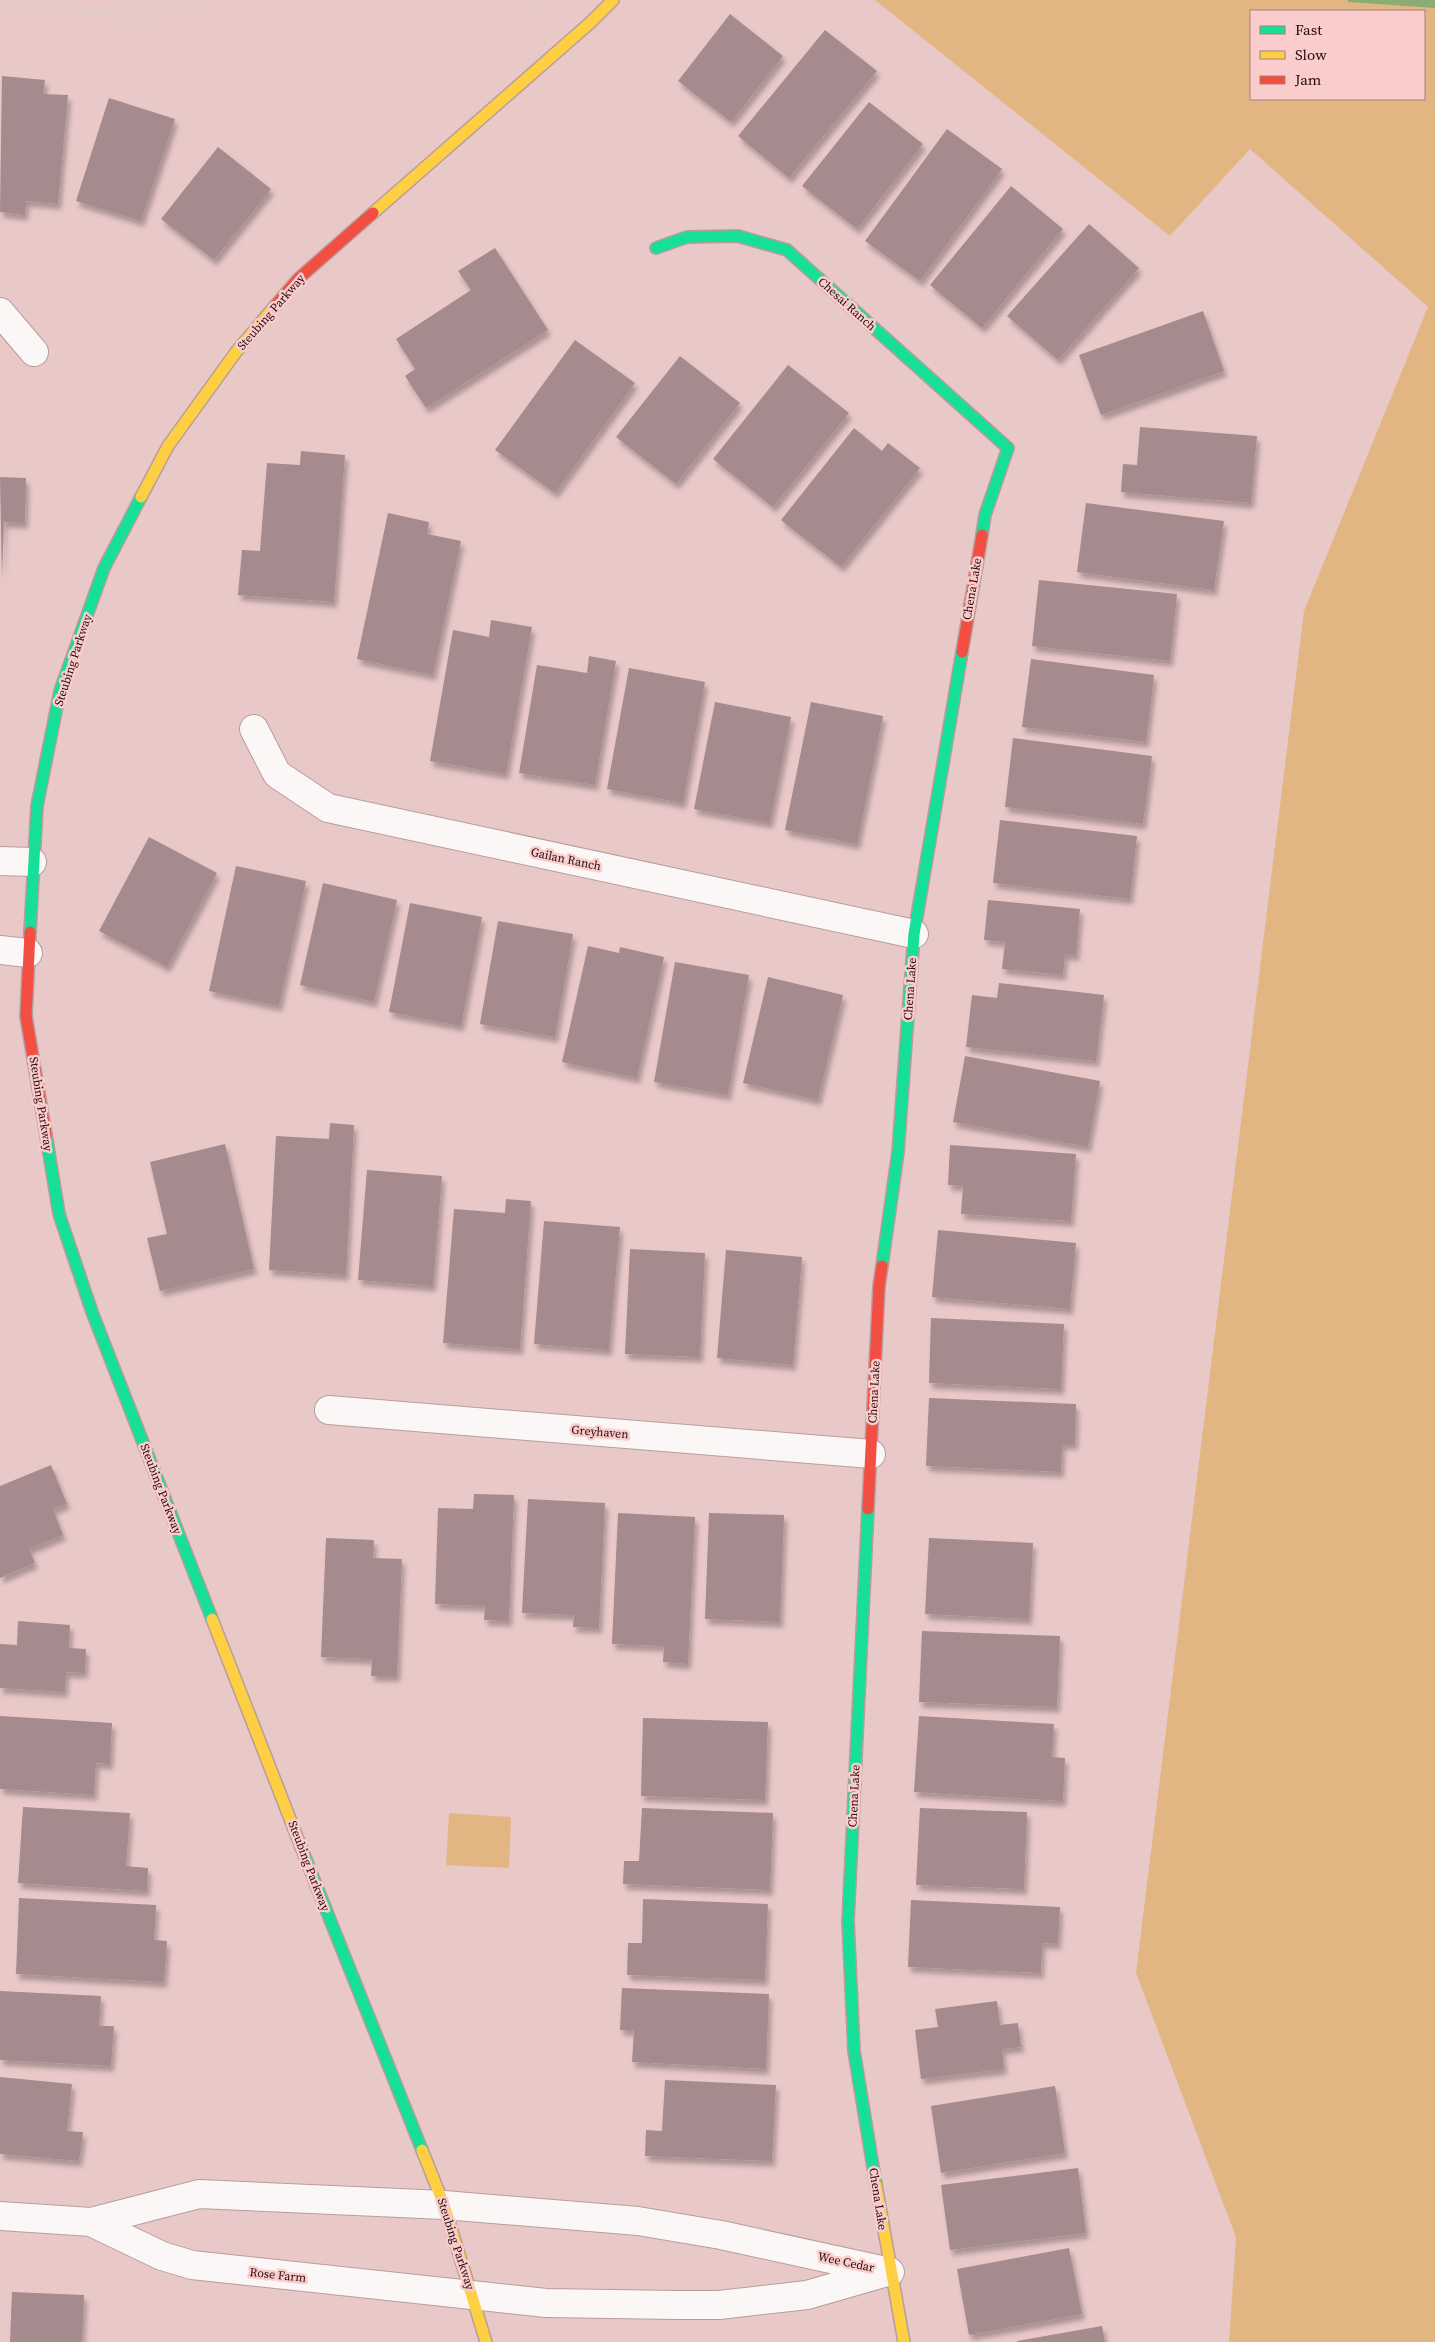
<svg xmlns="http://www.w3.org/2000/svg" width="1435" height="2342" font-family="'Source Serif 4',serif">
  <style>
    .green { fill: #e2b683; fill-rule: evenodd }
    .water { fill: #8bad75 }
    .building { fill: #a58a8e; filter: url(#shadow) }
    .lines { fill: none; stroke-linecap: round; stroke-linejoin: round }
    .street-casing { stroke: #b89d9d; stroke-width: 30 }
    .fast-casing { stroke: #b89d9d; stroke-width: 14 }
    .slow-casing { stroke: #b89d9d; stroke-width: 14 }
    .jam-casing { stroke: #b89d9d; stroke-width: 14 }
    .path { stroke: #dcd2d2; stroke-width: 3; stroke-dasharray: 2.5 2.5; stroke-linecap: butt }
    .street { stroke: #fcf7f7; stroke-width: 28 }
    .fast { stroke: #16e098; stroke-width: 11 }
    .slow { stroke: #ffcf43; stroke-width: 11 }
    .jam { stroke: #f24e42; stroke-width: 11 }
    .labels { text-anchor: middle; stroke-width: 5; stroke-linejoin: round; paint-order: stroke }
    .street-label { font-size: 12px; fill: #250b0c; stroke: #facccb }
  </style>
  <defs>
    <filter id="shadow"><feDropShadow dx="3" dy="5.5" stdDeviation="2.5" flood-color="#0004"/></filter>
  </defs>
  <rect width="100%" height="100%" fill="#e9c8c8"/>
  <path class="green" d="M875,0H1435V2342H1229L1236,2237L1136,1973L1304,611L1428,307L1250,149L1170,236ZM1251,11H1424V99H1251Z
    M449,1813L511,1817L509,1868L446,1865Z"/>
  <path class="water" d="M1348,0H1435V8L1348,2Z"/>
  <path class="building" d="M730,14L783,56L731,122L678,81Z
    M825,30L877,71L789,178L738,136Z
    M2,76L45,80L43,94L68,95L58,204L26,201L25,215L0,212Z
    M109,98L175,119L141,221L76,201Z
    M869,102L923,144L857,229L802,186Z
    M947,129L1002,169L920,281L865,241Z
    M218,147L271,189L214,260L161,219Z
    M1011,186L1063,229L982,328L930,285Z
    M1089,224L1139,268L1058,360L1007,316Z
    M495,248L548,330L426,408L405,376L415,369L396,339L471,290L458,271Z
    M1203,311L1224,371L1101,415L1079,355Z
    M575,340L635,383L555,493L495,450Z
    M680,356L740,403L676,484L616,437Z
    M788,365L849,413L773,507L713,459Z
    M1140,427L1257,436L1251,503L1121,492L1123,464L1137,465Z
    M854,428L882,451L888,443L920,468L841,567L781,520Z
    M301,451L345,455L334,602L238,595L242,550L260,551L267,463L300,465Z
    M0,477L26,478L25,523L4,522L2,577Z
    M1086,503L1224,521L1214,590L1077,572Z
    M388,513L429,522L427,534L461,541L433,675L357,659Z
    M1039,580L1177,594L1170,661L1032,646Z
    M491,620L532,627L506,774L430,761L453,630L489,637Z
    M589,656L616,661L595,785L519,773L537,665L587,673Z
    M1031,659L1154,675L1146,742L1022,727Z
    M629,668L705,682L683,803L607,789Z
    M715,702L791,717L770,823L694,809Z
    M811,702L883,716L857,844L785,830Z
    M1013,738L1152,756L1143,824L1005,807Z
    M1000,820L1137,836L1130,899L993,883Z
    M149,837L217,873L167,967L99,931Z
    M236,866L306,881L279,1006L209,991Z
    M323,883L397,900L374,1002L300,985Z
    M988,900L1080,909L1076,956L1065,954L1063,975L1002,969L1005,942L984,940Z
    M410,903L482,917L461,1026L389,1012Z
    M498,921L573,934L555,1037L480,1024Z
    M588,946L619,953L620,947L664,957L637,1078L562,1062Z
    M675,962L749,975L728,1095L654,1082Z
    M768,977L843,995L818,1100L743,1083Z
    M999,983L1104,995L1096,1061L966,1047L972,995L997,998Z
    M965,1056L1100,1081L1088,1147L953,1122Z
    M330,1123L354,1125L346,1275L269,1270L276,1136L329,1139Z
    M225,1144L254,1269L160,1291L147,1238L167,1234L150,1162Z
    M950,1145L1076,1154L1071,1221L961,1214L963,1186L948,1185Z
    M367,1170L442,1176L433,1286L358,1280Z
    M506,1199L531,1201L520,1349L443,1343L454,1209L505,1213Z
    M544,1221L620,1227L609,1350L534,1344Z
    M938,1230L1076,1243L1070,1309L932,1297Z
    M630,1249L705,1253L700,1357L625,1354Z
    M726,1250L802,1257L793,1365L717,1358Z
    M931,1318L1064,1324L1061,1389L929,1383Z
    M929,1398L1076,1404L1075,1444H1062L1061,1472L926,1466Z
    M51,1465L67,1504L53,1509L63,1535L29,1549L35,1563L0,1578V1486Z
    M474,1494L514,1495L509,1621L484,1620L485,1606L435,1604L438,1508L473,1509Z
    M528,1499L605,1503L599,1628L573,1627L574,1615L522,1613Z
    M618,1513L695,1517L688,1664L663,1662L664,1646L612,1644Z
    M709,1513L784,1515L780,1622L705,1619Z
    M326,1538L374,1540L373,1558L402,1559L397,1676H371L372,1659L321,1657Z
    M929,1538L1033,1543L1029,1619L925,1614Z
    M18,1621L70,1625L69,1648L86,1649L85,1673L66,1672L65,1692L0,1688V1644L17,1645Z
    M922,1631L1060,1636L1057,1707L919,1702Z
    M0,1716L112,1723L110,1764L96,1763L94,1795L0,1789Z
    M919,1716L1054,1724L1052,1757L1065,1758L1063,1801L914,1792Z
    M643,1718L768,1722L765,1800L641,1796Z
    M23,1807L130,1813L126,1866L148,1868L147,1891L18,1883Z
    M642,1808L773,1813L770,1890L623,1884L624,1861H639Z
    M920,1808L1027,1812L1024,1889L916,1885Z
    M19,1898L156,1905L154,1940L167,1941L164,1982L16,1974Z
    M643,1899L768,1904L765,1980L627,1975L628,1943H642Z
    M911,1900L1060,1907L1058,1944L1042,1943L1041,1973L908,1967Z
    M622,1988L769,1994L766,2069L632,2062L634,2030H620Z
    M0,1991L101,1996L99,2026H114L111,2066L0,2060Z
    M997,2001L1000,2025L1018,2023L1021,2047L1002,2049L1004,2069L921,2079L915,2030L938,2027L935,2009Z
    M0,2077L72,2084L67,2131L83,2132L79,2161L0,2154Z
    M665,2080L776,2085L772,2161L645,2156L646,2130L662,2131Z
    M1055,2086L1065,2153L941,2173L931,2106Z
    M1078,2168L1086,2233L950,2250L941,2185Z
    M1069,2248L1082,2314L969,2335L957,2269Z
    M12,2292L84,2295L82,2342H10Z
    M1102,2326L1105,2342H1017V2341Z"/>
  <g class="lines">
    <defs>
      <path id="street" d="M0,312L34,352
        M254,729L277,774L328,808L914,934
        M0,861L32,862
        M0,950L28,953
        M329,1410L871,1454
        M0,2216L91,2222L199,2194L444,2205L638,2221L721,2235L890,2272
        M91,2222L162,2256L192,2265L546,2303L677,2305H719L807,2295L887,2272"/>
      <path id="fast" d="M656,248L687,237L738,236L787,250L1008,448L985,515L982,535
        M30,932L37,806L60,691L104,568L141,497
        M46,1135L59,1214L92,1312L212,1619
        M882,1266L898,1152L914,934L962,652
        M868,1509L848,1921L854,2051L876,2185
        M301,1847L422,2150"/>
      <path id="slow" d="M373,213L591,22L613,0
        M141,497L168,446L236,352L274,307
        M212,1619L301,1847
        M422,2150L444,2205L486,2342
        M876,2185L904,2342"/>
      <path id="jam" d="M274,307L298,279L373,213
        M962,652L982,535
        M30,932L26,1016L46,1135
        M868,1509L879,1286L882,1266"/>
    </defs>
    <use href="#street" class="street-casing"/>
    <use href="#fast" class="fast-casing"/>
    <use href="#slow" class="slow-casing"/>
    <use href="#jam" class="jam-casing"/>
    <path class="path" d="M540,0L544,3
      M0,7L143,17L165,13L194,0"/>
    <use href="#street" class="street"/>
    <use href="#fast" class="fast"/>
    <use href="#slow" class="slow"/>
    <use href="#jam" class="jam"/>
  </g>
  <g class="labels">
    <g class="street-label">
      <text transform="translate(847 304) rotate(42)" y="4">Chesai Ranch</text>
      <text transform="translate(271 312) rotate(-49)" y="4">Steubing Parkway</text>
      <text transform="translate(972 589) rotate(-80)" y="4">Chena Lake</text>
      <text transform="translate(73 660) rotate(-72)" y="4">Steubing Parkway</text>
      <text transform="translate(566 859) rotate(12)" y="4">Gailan Ranch</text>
      <text transform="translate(910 989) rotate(-86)" y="4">Chena Lake</text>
      <text transform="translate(41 1104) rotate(81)" y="4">Steubing Parkway</text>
      <text transform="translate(874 1392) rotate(-87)" y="4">Chena Lake</text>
      <text transform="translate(600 1432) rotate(5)" y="4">Greyhaven</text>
      <text transform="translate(161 1489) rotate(69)" y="4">Steubing Parkway</text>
      <text transform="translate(854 1796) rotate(-87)" y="4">Chena Lake</text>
      <text transform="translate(309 1866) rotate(69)" y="4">Steubing Parkway</text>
      <text transform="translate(878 2199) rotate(81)" y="4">Chena Lake</text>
      <text transform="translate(456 2244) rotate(72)" y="4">Steubing Parkway</text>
      <text transform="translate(846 2262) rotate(12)" y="4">Wee Cedar</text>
      <text transform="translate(278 2275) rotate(6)" y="4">Rose Farm</text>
    </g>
  </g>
  <rect x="1250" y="10" width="175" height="90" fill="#facccb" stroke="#a57f7f"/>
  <rect x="1260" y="26" width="25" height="8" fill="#16e098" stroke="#a57f7f"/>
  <text x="1295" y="35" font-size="15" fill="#250b0c">Fast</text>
  <rect x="1260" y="51" width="25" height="8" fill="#ffcf43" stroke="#a57f7f"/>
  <text x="1295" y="60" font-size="15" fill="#250b0c">Slow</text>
  <rect x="1260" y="76" width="25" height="8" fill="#f24e42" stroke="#a57f7f"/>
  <text x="1295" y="85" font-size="15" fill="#250b0c">Jam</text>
</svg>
